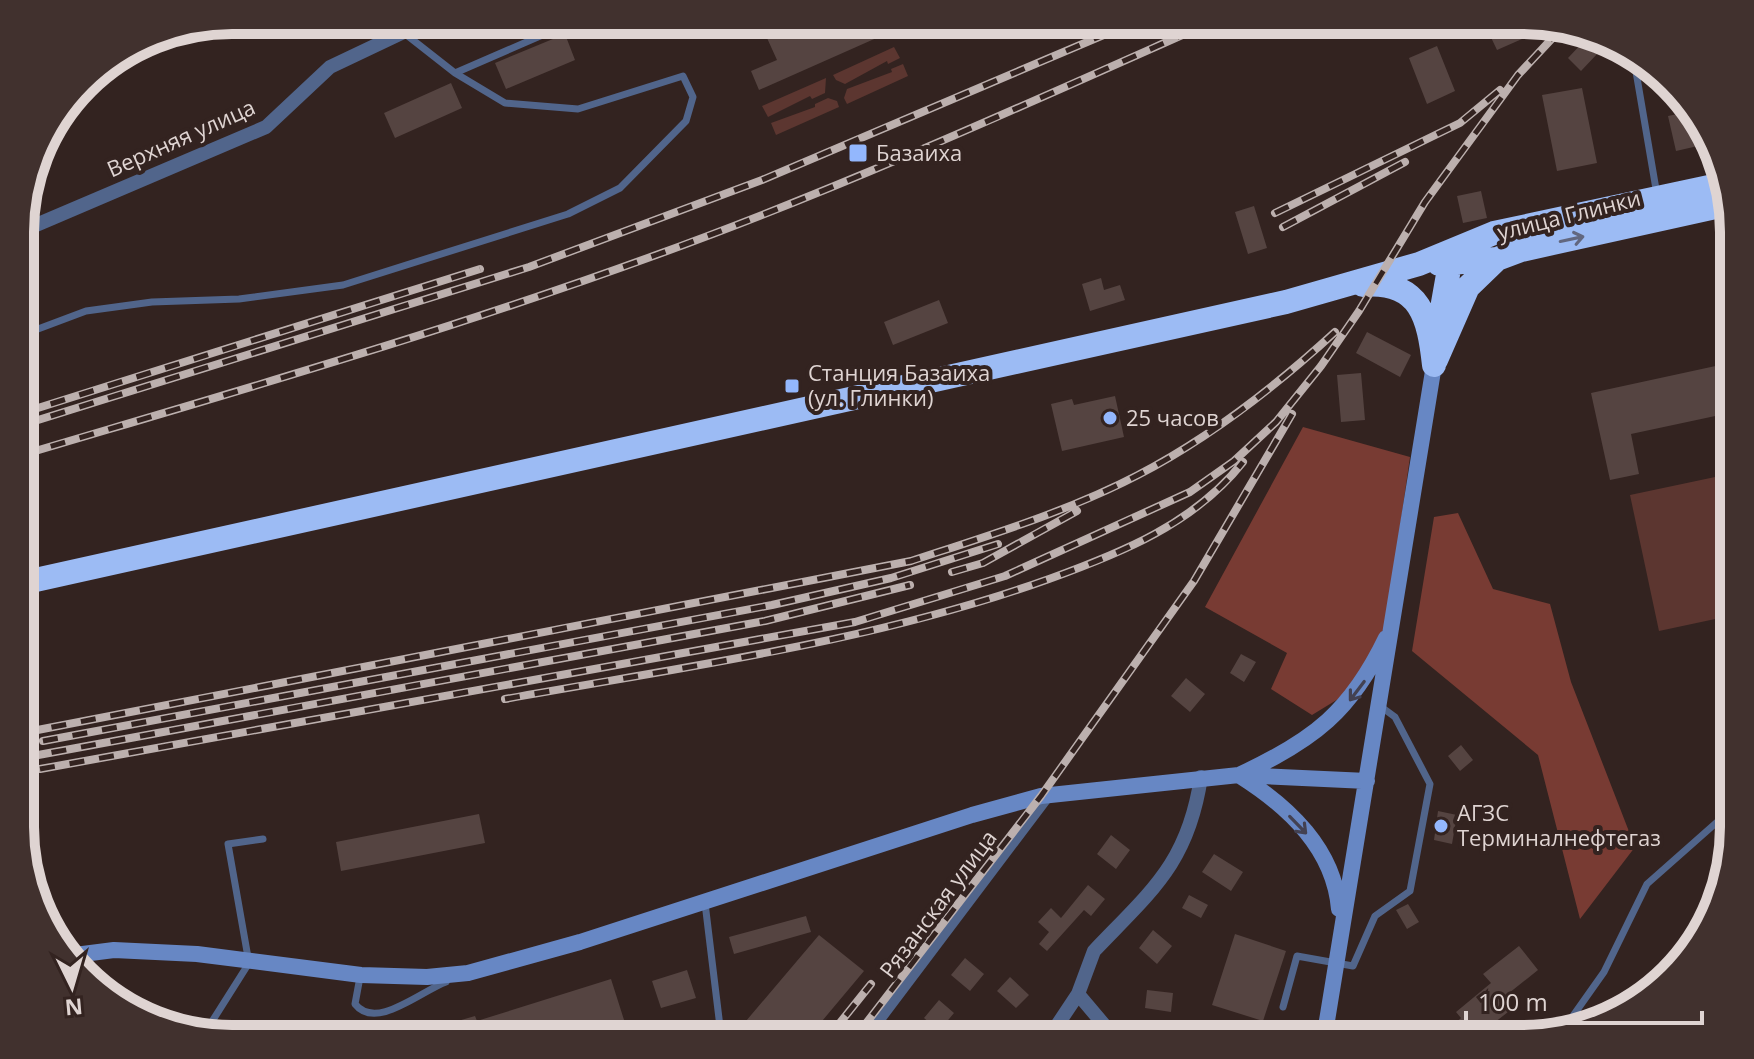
<svg xmlns="http://www.w3.org/2000/svg" width="1754" height="1059" font-family="'Open Sans',sans-serif">
  <style>
    .green { fill: #5c3630 }
    .forest { fill: #783b33 }
    .building { fill: #554441 }
    .lines { fill: none; stroke-linecap: round; stroke-linejoin: round }
    .lane { stroke: #51658b; stroke-width: 7 }
    .street { stroke: #51658b; stroke-width: 14 }
    .secondary { stroke: #6787c4; stroke-width: 16 }
    .highway { stroke: #9cbbf4; stroke-width: 24 }
    .rail-casing { stroke: #bcb0ae; stroke-width: 8 }
    .rail { stroke: #332320; stroke-width: 5; stroke-dasharray: 15; stroke-linecap: butt }
    .oneway { stroke: #62677f }
    .oneway2 { stroke: #434151 }
    .poi-dot { fill: #93b7fd; stroke: #332320; stroke-width: 3 }
    .labels { text-anchor: middle; stroke-width: 8; stroke-linejoin: round; paint-order: stroke }
    .street-label { font-size: 22px; fill: #dfd4d2; stroke: #332320 }
    .poi-label { font-size: 22px; fill: #dfd4d2; stroke: #332320; text-anchor: start }
    .rim { fill: none; stroke: #dfd4d2; stroke-width: 10 }
  </style>
  <rect width="100%" height="100%" fill="#332320"/>
  <path class="green" d="M894,47L900,58L888,64L887,61L845,84L836,80L833,75Z
    M903,64L908,76L847,104L844,98L847,89L892,72L891,69Z
    M826,78L825,93L812,99L810,96L768,117L762,106Z
    M828,98L837,101L839,107L776,135L771,123L815,107V104Z
    M1734,473V615L1659,631L1630,495Z"/>
  <path class="forest" d="M1303,427L1410,457L1386,625L1348,693L1312,715L1271,689L1287,653L1205,607Z
    M1458,513L1493,589L1550,604L1571,682L1635,847L1580,919L1538,755L1412,651L1434,517Z"/>
  <path class="building" d="M807,20H851L854,26L868,20H885L890,32L759,90L751,71L777,60L767,38Z
    M1506,20H1514L1522,39L1497,50L1487,29Z
    M565,34L575,60L506,89L495,63Z
    M1584,41L1598,53L1581,71L1568,58Z
    M1437,46L1455,91L1427,104L1409,58Z
    M451,83L462,108L395,138L384,113Z
    M1582,88L1597,163L1557,171L1542,95Z
    M1692,111L1705,126L1711,143L1676,151L1668,116Z
    M1481,191L1487,218L1463,223L1457,196Z
    M1254,206L1267,248L1248,254L1235,212Z
    M1101,278L1104,290L1120,285L1125,300L1090,311L1082,284Z
    M939,300L948,323L893,345L884,322Z
    M1367,332L1411,355L1400,377L1356,353Z
    M1734,362V412L1631,434L1639,474L1610,480L1591,393Z
    M1361,373L1365,420L1341,422L1337,375Z
    M1115,396L1124,437L1062,451L1051,404L1072,399L1074,405Z
    M1241,654L1256,662L1244,682L1230,673Z
    M1186,678L1205,694L1190,712L1171,696Z
    M1461,745L1473,760L1460,771L1448,756Z
    M1438,811L1457,815L1452,844L1434,840Z
    M479,814L485,843L341,871L336,842Z
    M1111,835L1130,850L1116,869L1097,854Z
    M1214,854L1243,872L1231,891L1202,872Z
    M1088,885L1105,899L1091,916L1084,910L1047,951L1039,944L1049,932L1038,922L1051,908L1061,918Z
    M1189,895L1208,905L1201,918L1182,908Z
    M1408,904L1419,922L1407,929L1396,910Z
    M806,916L811,932L734,954L729,937Z
    M1153,930L1172,946L1157,964L1139,948Z
    M1235,934L1286,951L1263,1021L1212,1005Z
    M819,935L864,971L807,1039H767L746,1021Z
    M1519,946L1538,970L1499,1001L1508,1012L1476,1037L1473,1033L1466,1039H1438L1461,1018L1456,1012L1491,983L1483,974Z
    M965,958L984,974L970,991L951,975Z
    M687,970L696,998L661,1008L652,981Z
    M1010,977L1029,995L1016,1008L997,991Z
    M611,979L625,1023L573,1039H449L444,1025L475,1016L477,1021Z
    M1147,990L1173,993L1171,1012L1145,1008Z
    M939,1000L954,1013L939,1031L924,1018Z"/>
  <g class="lines">
    <path class="lane" d="M404,33L455,73L577,20
      M1634,60L1657,195
      M22,335L86,311L152,302L239,299L343,285L568,214L620,188L686,121L693,97L683,76L578,109L505,103L455,73
      M705,903L721,1035
      M360,977L355,1004C376,1031 421,991 446,982
      M1283,1007L1297,956L1353,966L1375,916L1410,891L1430,784L1395,717L1380,706
      M1563,1030L1604,972L1647,884L1734,807
      M206,1031L249,963L228,844L263,839
      M1362,1039H1371"/>
    <path class="street" d="M22,231L266,127L330,67L429,20
      M863,1039L1047,795
      M1048,1039L1078,994
      M1116,1039L1078,994L1094,951C1151,891 1188,864 1201,777"/>
    <path class="secondary" d="M1241,774C1314,740 1351,711 1386,638
      M1240,776C1289,807 1334,849 1339,909
      M67,956L114,950L197,954L361,975L427,977L468,973L580,942L972,815L1041,796L1239,775L1367,781
      M1324,1039L1434,365"/>
    <path class="highway" d="M1439,264L1497,259L1521,250L1729,204
      M1363,285C1421,280 1429,319 1434,365
      M1438,331L1452,252
      M1436,360L1468,287L1497,259
      M22,583L1286,302L1419,264L1494,233L1723,184"/>
    <defs>
      <path id="rail" d="M1275,213L1460,123L1500,90
        M1283,227L1405,162
        M22,413L480,269
        M22,425L529,267L762,180L1139,20
        M22,455C234,392 448,331 656,255C847,186 1031,102 1216,20
        M952,572L983,563L1077,511
        M505,699C688,666 873,642 1049,579C1121,553 1194,524 1243,462
        M22,733L911,561C987,536 1067,512 1138,475C1211,437 1275,387 1335,332
        M43,741L772,605L891,578L998,544
        M22,758L765,621L910,585
        M40,769L855,622L1005,576L1190,492L1234,461L1276,422L1321,366L1359,311L1425,202L1518,75L1559,31
        M827,1039L871,984
        M854,1039L1041,796L1194,581L1292,414"/>
    </defs>
    <use href="#rail" class="rail-casing"/>
    <use href="#rail" class="rail"/>
  </g>
  <defs><path id="oneway-shaft" d="M-6 0H5M1.5-3L5.5 0L1.5 3" fill="none" stroke-width="1.6" stroke-linecap="round" stroke-linejoin="round" transform="scale(2)"/></defs>
  <use class="oneway" href="#oneway-shaft" transform="translate(1572 239) rotate(-12)"/>
  <g class="oneway2">
    <use href="#oneway-shaft" transform="translate(1357 691) rotate(127)"/>
    <use href="#oneway-shaft" transform="translate(1298 825) rotate(46)"/>
  </g>
  <g class="poi-dot">
    <rect x="848" y="143" width="20" height="20" rx="4"/>
    <rect x="784" y="378" width="16" height="16" rx="4"/>
    <circle cx="1110" cy="418" r="8"/>
    <circle cx="1441" cy="826" r="8"/>
  </g>
  <g class="labels">
    <g class="street-label">
      <text transform="translate(181 138) rotate(-24)" y="8">Верхняя улица</text>
      <text transform="translate(1569 215) rotate(-14)" y="8">улица Глинки</text>
      <text transform="translate(938 904) rotate(-53)" y="8">Рязанская улица</text>
    </g>
    <g class="poi-label">
      <text x="876" y="161">Базаиха</text>
      <text x="808" y="381">Станция Базаиха<tspan x="808" dy="25">(ул. Глинки)</tspan></text>
      <text x="1126" y="426">25 часов</text>
      <text x="1457" y="821">АГЗС<tspan x="1457" dy="25">Терминалнефтегаз</tspan></text>
    </g>
  </g>
  <path d="M0 0H1754V1059H0ZM232 34H1522A198 198 0 0 1 1720 232V827A198 198 0 0 1 1522 1025H232A198 198 0 0 1 34 827V232A198 198 0 0 1 232 34Z" fill="#41312e" fill-rule="evenodd"/>
  <path class="rim" d="M232 34H1522A198 198 0 0 1 1720 232V827A198 198 0 0 1 1522 1025H232A198 198 0 0 1 34 827V232A198 198 0 0 1 232 34Z"/>
  <g transform="translate(72 987) rotate(175)" stroke="#332320" stroke-width="6" paint-order="stroke">
  <path d="M0-6L14 30L0 20L-14 30Z" fill="#dfd4d2"/>
  <text y="-12" font-size="22" font-weight="bold" text-anchor="middle" fill="#dfd4d2">N</text>
  </g>
  <path d="M1466 1011v12h236v-12" fill="none" stroke="#dfd4d2" stroke-width="4"/>
  <text x="1478" y="1011" font-size="24" fill="#dfd4d2" stroke="#332320" stroke-width="6" paint-order="stroke">100 m</text>
</svg>
